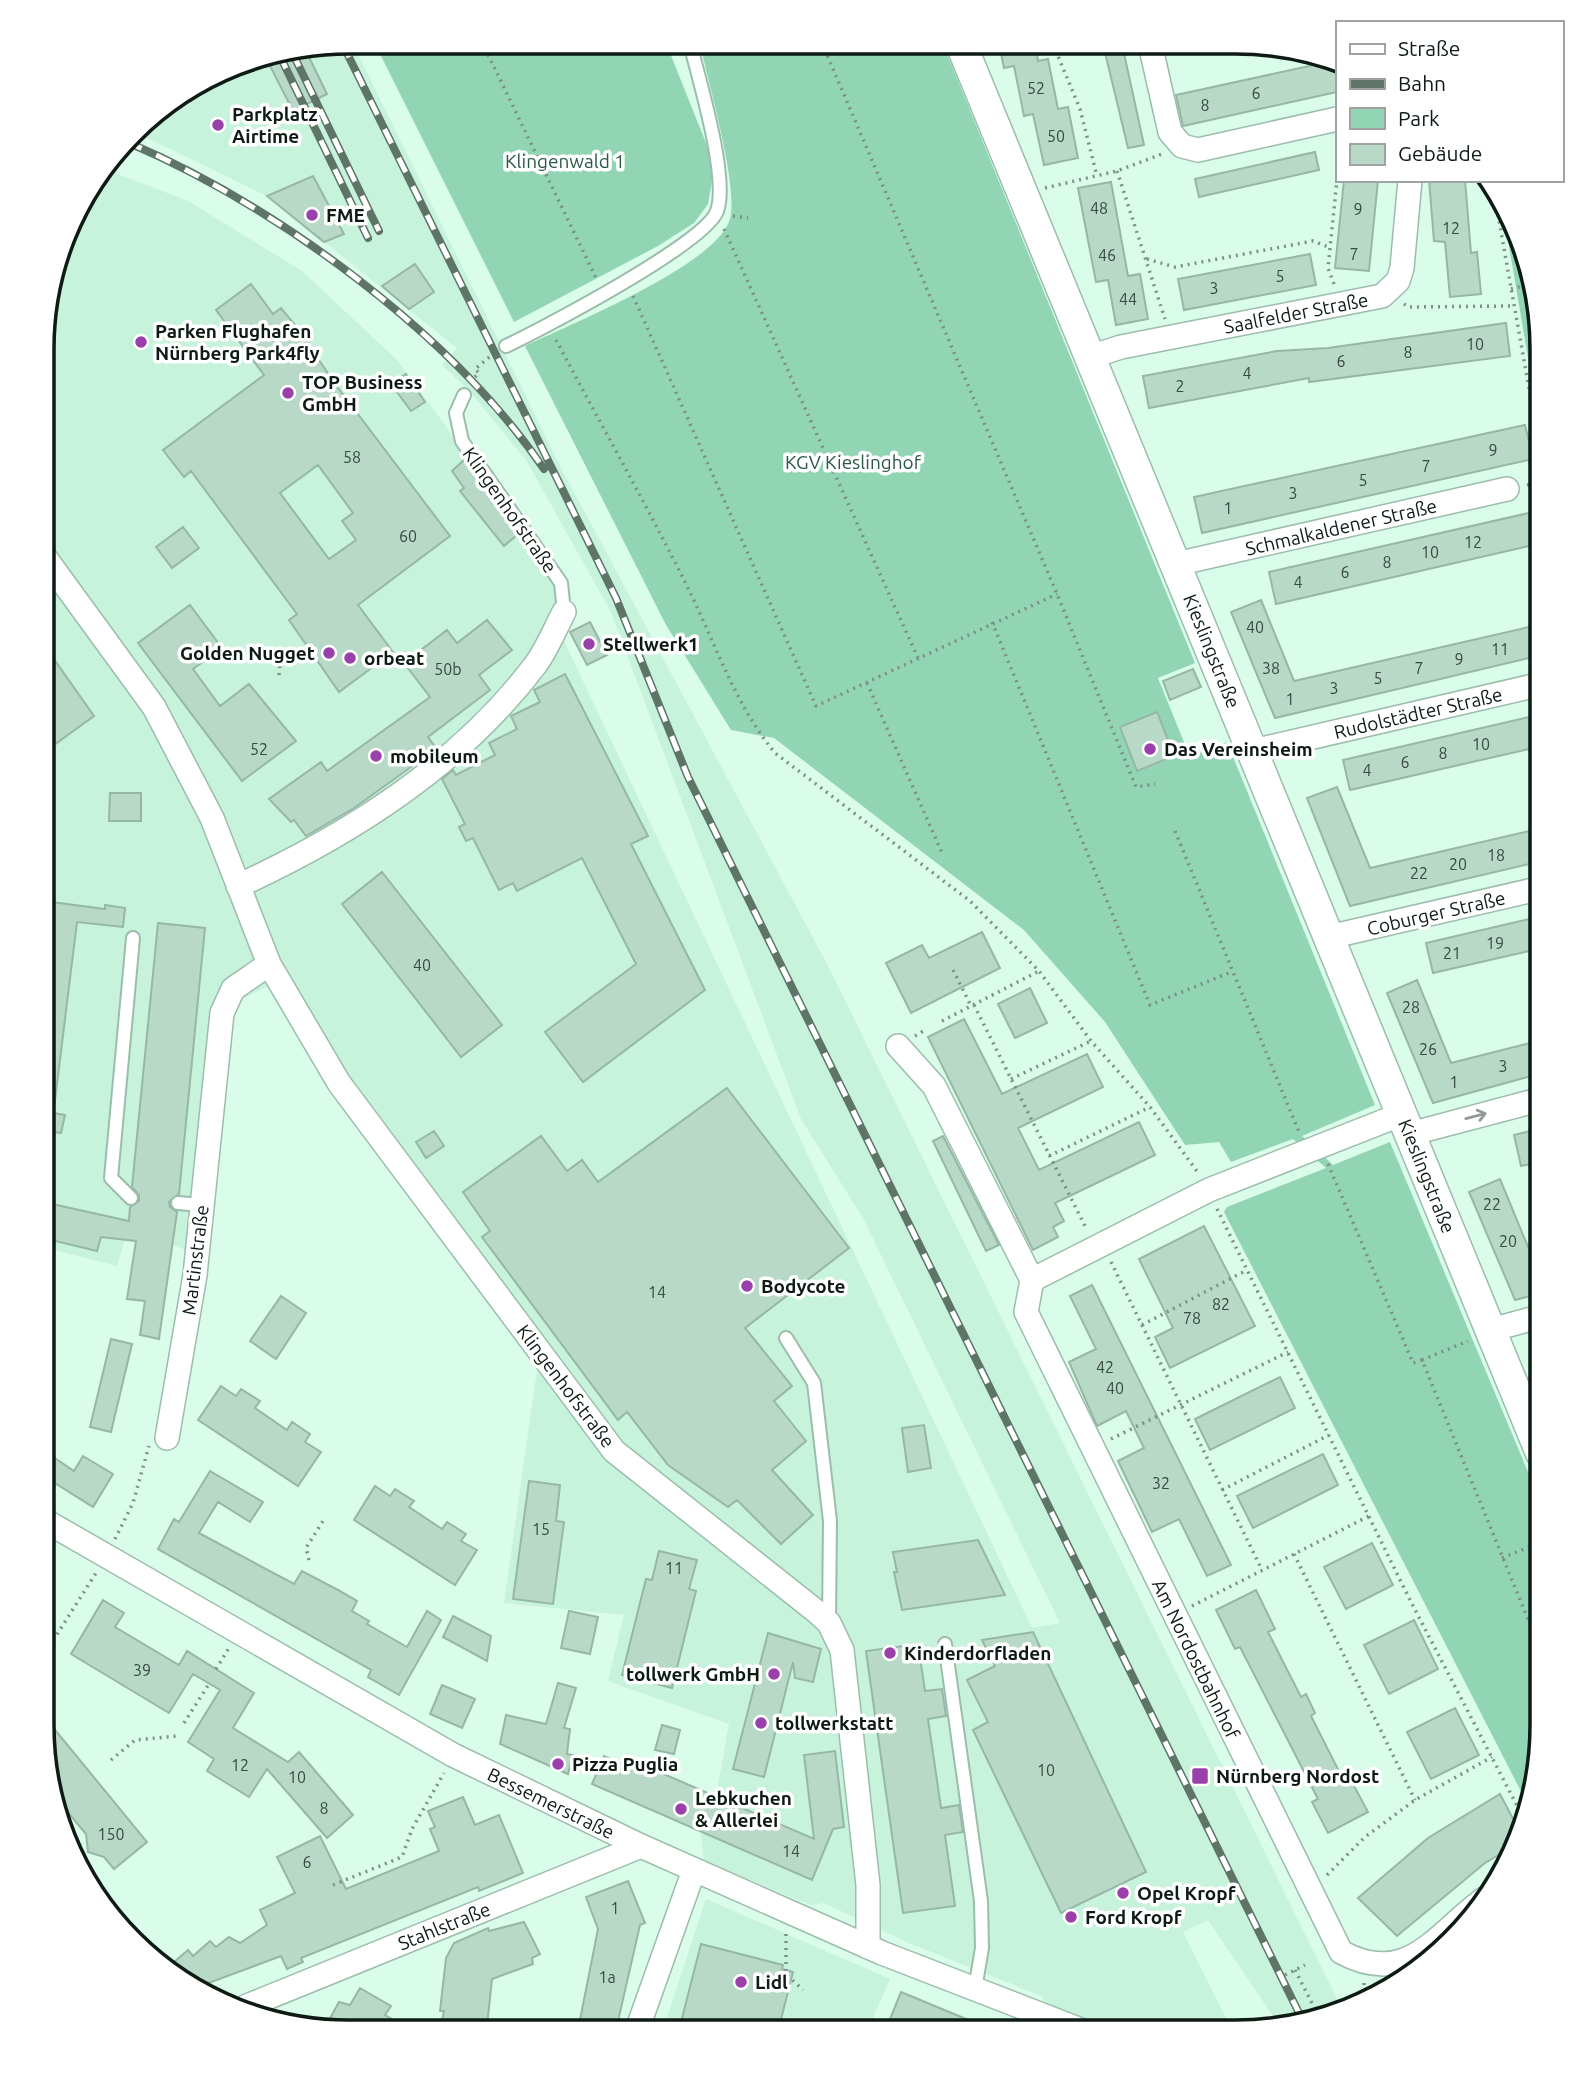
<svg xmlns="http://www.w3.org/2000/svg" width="1584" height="2074" font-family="Ubuntu,sans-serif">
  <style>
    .built { fill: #c7f2dc }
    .green { fill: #92d5b4 }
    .building { fill: #b8d9c7; stroke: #96b7a6; stroke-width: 2; fill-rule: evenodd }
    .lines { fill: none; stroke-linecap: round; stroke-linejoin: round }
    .service-casing { stroke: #9cbdac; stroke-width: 16 }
    .minor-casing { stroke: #9cbdac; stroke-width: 26 }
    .tertiary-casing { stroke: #9cbdac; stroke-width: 33 }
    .path { stroke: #7a9185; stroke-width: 3.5; stroke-dasharray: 2 5; stroke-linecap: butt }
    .service { stroke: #fff; stroke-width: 12 }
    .minor { stroke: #fff; stroke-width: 23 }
    .tertiary { stroke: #fff; stroke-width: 30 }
    .rail-casing { stroke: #5f7469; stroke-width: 8 }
    .rail { stroke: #fff; stroke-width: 5; stroke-dasharray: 16; stroke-linecap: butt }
    .oneway { stroke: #939895 }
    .poi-dot { fill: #9a40aa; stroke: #fff; stroke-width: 2.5 }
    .labels { text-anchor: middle; stroke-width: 7; stroke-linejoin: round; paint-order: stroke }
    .number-label { font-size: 16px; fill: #384a41 }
    .poi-label { font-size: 19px; font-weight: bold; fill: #0e1a14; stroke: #fff; text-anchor: start }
    .park-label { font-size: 19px; fill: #2b5a44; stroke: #fff }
    .street-label { font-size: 19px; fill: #0e1a14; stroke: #fff }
    .rim { fill: none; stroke: #0e1a14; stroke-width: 3.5 }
  </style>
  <rect width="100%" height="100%" fill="#dafcea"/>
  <path class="built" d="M352,42L560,466L828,966L1341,2007L1277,2022L1208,1920L1183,1932L1233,2032H1107L1047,2009L1042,1996L909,1943L824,1903L811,1905L704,1861L701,1832L716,1797L729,1724L608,1681L624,1615L504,1603L537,1370L349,1107L270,985L236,1002L208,1259L173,1245L127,1240L124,1242L117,1266L43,1247L45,309L83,196L105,169L188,201L302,271L397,360L571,596L563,639L1032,1628L1060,1623L863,1218L801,1119L611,612L526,460L471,393L442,365L457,348L267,196L135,132L147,118L250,58Z
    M706,1899L890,1979L867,2031L663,2030Z"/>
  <path class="green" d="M374,42L666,43L710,153L713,175L708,204L694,223L658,246L514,322Z
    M700,43L943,44L1195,663L1158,678L1190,757L1227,742L1375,1105L1302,1136L1333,1165L1390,1142L1541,1503V1745L1529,1807L1224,1212L1227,1207L1326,1168L1293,1139L1231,1162L1219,1142L1185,1145L1105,1022L1024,930L774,738L731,730L666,625L525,346C571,324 711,267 729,222C741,193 707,79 700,43Z
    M1501,199L1510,213L1542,349V440Z"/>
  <path class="building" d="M999,44H1035L1038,61L1048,59L1058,109L1068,107L1078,158L1044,165L1033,114L1024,116L1014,66L1004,68Z
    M1103,44H1122L1144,145L1128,148Z
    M305,49L327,94L293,111L265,56Z
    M1323,63L1337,68V92L1183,126L1176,95Z
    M1315,152L1319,170L1199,197L1195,179Z
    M313,176L344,234L324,242L267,196Z
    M1344,180H1378L1369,271L1335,268Z
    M1429,180H1465L1471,253L1477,252L1481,294L1450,297L1445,242L1434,241Z
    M1111,182L1128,276L1140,274L1148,319L1116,325L1108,280L1096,282L1078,188Z
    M1310,254L1316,285L1184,310L1178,279Z
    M415,264L434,292L409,309L382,286Z
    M251,284L273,314L281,308L309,342L307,343L339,389L450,536L358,605L393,652L339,692L289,620L297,614L191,471L184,477L163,450L264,375L216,310ZM318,465L353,513L342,521L356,540L329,559L280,493Z
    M1506,323L1510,356L1309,382V378L1149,408L1143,376L1277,351L1328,348Z
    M406,374L425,402L411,411L391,384Z
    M1525,425L1533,459L1202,533L1194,497Z
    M464,460L517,535L504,546L460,491L464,488L452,471Z
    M1542,510V543L1276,604L1269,572Z
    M183,527L199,548L172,568L156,547Z
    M1261,600L1294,681L1542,624V655L1275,718L1231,612Z
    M190,605L222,648L193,669L220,706L249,684L296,741L242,781L138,643Z
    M487,620L512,650L479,675L490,690L428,737L436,748L429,754L354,808L306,836L294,820L291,822L269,799L321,762L327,771L430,697L404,663L447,630L457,643Z
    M590,622L607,655L587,665L570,632Z
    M44,645L94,716L54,745L44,730Z
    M1193,669L1201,687L1170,700L1163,681Z
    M565,674L648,836L631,844L705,990L583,1082L545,1032L636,964L582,858L517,891L513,883L499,890L473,838L466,841L459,827L465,824L442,779L453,770L456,775L495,755L489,743L517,729L511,716L540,702L534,690Z
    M1157,712L1174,756L1137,771L1120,727Z
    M1542,714V746L1350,790L1343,760Z
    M1337,787L1370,868L1542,828V861L1350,906L1307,798Z
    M110,793H141V821H109Z
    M382,872L502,1025L461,1057L342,904Z
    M44,901L105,909V905L125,908L123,927L77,922L54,1108H43Z
    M1542,916V948L1433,973L1426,943Z
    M158,923L205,928L179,1194L169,1202L170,1207L177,1212L159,1339L140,1335L145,1301L127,1299L136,1241L101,1237L97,1251L43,1238V1202L129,1221L130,1207L139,1201V1195L132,1187Z
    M982,932L1000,968L911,1013L886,963L922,945L929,958Z
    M1417,980L1451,1063L1542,1040V1073L1433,1103L1387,993Z
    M1030,988L1047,1023L1015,1038L998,1004Z
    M964,1019L1002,1094L1087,1054L1103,1087L1018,1128L1039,1170L1139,1122L1155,1155L1055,1203L1064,1221L1053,1227L1058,1237L1033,1250L928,1037Z
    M727,1088L849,1248L745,1328L792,1386L774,1401L806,1441L772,1470L813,1515L781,1544L737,1500L728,1507L668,1465L627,1412L618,1420L482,1237L490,1231L463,1192L541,1136L567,1171L582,1160L598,1182Z
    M43,1111L65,1115L61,1133L43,1130Z
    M1542,1128V1162L1521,1166L1514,1135Z
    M434,1131L444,1146L426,1158L416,1142Z
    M943,1136L999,1245L986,1251L933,1141Z
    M1500,1179L1533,1259L1542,1256V1293L1515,1300L1469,1192Z
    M1204,1226L1255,1326L1170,1368L1155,1337L1173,1328L1139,1259Z
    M1092,1285L1231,1565L1207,1576L1179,1519L1152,1532L1118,1461L1144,1448L1126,1411L1097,1426L1069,1362L1096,1349L1070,1296Z
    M281,1296L306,1313L276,1359L250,1341Z
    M111,1339L132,1344L111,1432L90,1427Z
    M1280,1377L1295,1408L1210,1450L1195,1419Z
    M221,1386L236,1396L241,1389L260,1401L255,1408L287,1430L292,1422L310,1434L305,1442L321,1452L298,1486L198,1420Z
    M924,1425L931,1468L908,1472L902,1428Z
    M43,1450L74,1471L83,1456L113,1474L93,1507L42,1475Z
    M1323,1454L1338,1485L1253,1528L1237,1496Z
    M210,1471L263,1502L250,1522L218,1502L199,1533L294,1584L302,1571L338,1590L357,1601L352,1611L369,1621L367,1624L407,1647L427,1611L441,1620L399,1695L368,1677L371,1670L158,1549L174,1519L179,1522Z
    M529,1481L560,1485L556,1521L564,1522L553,1604L513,1599Z
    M375,1486L390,1496L395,1489L414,1501L409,1507L442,1529L447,1522L466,1534L461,1541L477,1550L455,1585L354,1520Z
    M978,1540L1005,1595L902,1610L894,1572H897L893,1552Z
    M1372,1543L1393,1585L1346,1609L1324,1567Z
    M659,1551L697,1560L689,1589L696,1591L672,1688L622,1675L646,1579L652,1580Z
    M1256,1590L1275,1629L1268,1632L1301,1697L1306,1694L1315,1713L1311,1716L1346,1785L1352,1782L1368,1812L1328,1833L1312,1802L1318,1799L1240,1647L1235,1649L1216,1610Z
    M103,1600L124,1613L115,1627L179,1665L187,1651L254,1693L233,1728L288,1762L299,1752L353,1815L327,1838L267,1769L249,1797L207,1771L214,1759L188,1742L220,1690L193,1674L169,1713L71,1654Z
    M569,1611L598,1617L590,1654L561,1648Z
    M453,1616L491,1636L487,1661L443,1637Z
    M1414,1620L1438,1669L1389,1694L1364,1645Z
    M1033,1632L1146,1872L1061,1913L973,1730L988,1722L967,1680L995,1666L982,1640Z
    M768,1633L821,1649L813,1682L795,1678L793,1662L764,1777L733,1769Z
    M918,1644L925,1691L942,1689L946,1716L928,1719L941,1808L959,1805L963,1832L945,1835L955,1906L903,1913L866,1651Z
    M558,1683L576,1688L564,1728L570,1729L567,1754L573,1755L568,1774L500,1744L506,1715L546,1724Z
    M442,1685L475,1699L462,1728L430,1714Z
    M1455,1708L1479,1755L1431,1779L1407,1732Z
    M42,1714L147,1842L114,1869L104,1857L88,1852L86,1834L60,1803Z
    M662,1725L680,1730L674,1754L655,1750Z
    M835,1751L844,1827L833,1829L812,1880L592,1784L604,1756L626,1766L629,1759L814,1839L804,1755Z
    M1500,1794L1521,1834L1515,1845L1485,1863L1397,1936L1358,1898L1428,1838Z
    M463,1797L475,1825L499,1815L523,1873L479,1891L478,1887L301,1958L303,1962L287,1969L281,1956L198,1987L178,1980L166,1969L188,1950L193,1956L210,1941L216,1947L229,1937L240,1943L267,1925L260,1910L295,1893L277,1857L320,1836L346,1889L439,1851L430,1829L435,1827L428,1811Z
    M628,1881L645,1923L640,1925L616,2030H578L598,1929L586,1897Z
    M524,1922L540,1954L532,1958L533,1964L492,1979L487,2026L442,2021L444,2011H440L446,1958L454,1943L488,1928L489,1931Z
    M701,1944L783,1965L782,1969L793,1972L778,2031L679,2030Z
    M360,1988L391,2006L385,2015L392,2019L385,2030L324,2029L339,2002L350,2005Z
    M901,1992L995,2031H905L888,2024Z"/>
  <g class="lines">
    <defs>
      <path id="service" d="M506,346C542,329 706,243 717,211C729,178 699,80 690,43
        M464,395L456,413L462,441L561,583L564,612
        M131,1198L111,1178L133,938
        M178,1203L202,1205
        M786,1338L814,1383L830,1521L829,1623
        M945,1644L981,1901L982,1948L975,1989"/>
      <path id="minor" d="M1150,44L1170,132L1182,146L1198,150L1337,119
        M1090,357L1121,347L1382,296L1398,281L1402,268L1410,180
        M44,556L154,707L212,818L269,964L339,1083L614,1451L817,1612L829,1623L842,1650L868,1885V1947
        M1176,564L1507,489
        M1253,751L1542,684
        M238,886C351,834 460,765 536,664C547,649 555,629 564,612
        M1329,937L1542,888
        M898,1046L934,1086L1032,1280
        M1402,1114L1209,1190L1032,1280L1026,1312L1341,1952C1411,1990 1438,1929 1491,1894
        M1410,1134L1542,1099
        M1491,1330L1542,1316
        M167,1438L195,1275L222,1013L233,989L269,964
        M42,1519L453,1755L641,1846L882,1953L1086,2032
        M247,2006L641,1846
        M637,2030L694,1870"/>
      <path id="tertiary" d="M961,44L1541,1453"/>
    </defs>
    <use href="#service" class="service-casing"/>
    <use href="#minor" class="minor-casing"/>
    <use href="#tertiary" class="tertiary-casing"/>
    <path class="path" d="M482,42L597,280
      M669,43L674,54
      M822,43L1057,594L1136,787L1155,784
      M1053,44L1080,109L1097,176
      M1117,171L1165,319
      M1493,187L1542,461
      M1045,188L1117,171L1162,154
      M733,216L748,218
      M724,229L918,658
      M1147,259L1175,267L1313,241L1331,248
      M1334,284L1328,268L1337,180
      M1511,289L1527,285
      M633,296L816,706L1057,594
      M1404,304L1408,307L1514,306
      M556,340C599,421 645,502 686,584C715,642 734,703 775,753L970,901L1039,971L1091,1041L1150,1107L1199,1174
      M470,382L479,373L475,369L493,354
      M1527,485L1542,482
      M992,622L1150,1005L1231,972
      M279,675L281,651
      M867,683L942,853
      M1175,831L1299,1132
      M953,970L971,1006
      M974,1005L1086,1228
      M942,1021L1039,971
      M915,1036L925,1030
      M1011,1079L1091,1041
      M1049,1156L1150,1107
      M1328,1164L1413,1363L1422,1360L1541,1651
      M1217,1209L1411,1602L1526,1823
      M1111,1262L1262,1570
      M1142,1325L1247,1270
      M1422,1360L1468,1341
      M1111,1439L1288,1352
      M1222,1490L1329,1435
      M115,1539L133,1503L149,1446
      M1294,1554L1415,1800
      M1502,1558L1541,1542
      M309,1560L306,1548L323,1521
      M1192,1606L1369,1516
      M42,1658L96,1573
      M216,1669L229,1648
      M184,1723L209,1684
      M111,1760L135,1740L177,1736
      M72,1851L94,1878
      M1327,1875L1365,1837L1415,1800L1492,1757
      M333,1885L402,1857L412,1829L444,1773
      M786,1934V1974L803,1990
      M1295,1970L1317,2013
      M1285,1975L1305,1965
      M1364,1983L1365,2001"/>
    <use href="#service" class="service"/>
    <use href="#minor" class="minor"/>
    <use href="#tertiary" class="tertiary"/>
    <defs>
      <path id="rail" d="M342,43L616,598L688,777L1301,2017
        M292,52L379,231
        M279,54L368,238
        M127,142C277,206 452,334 544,469"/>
    </defs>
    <use href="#rail" class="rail-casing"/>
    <use href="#rail" class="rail"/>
  </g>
  <defs><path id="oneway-shaft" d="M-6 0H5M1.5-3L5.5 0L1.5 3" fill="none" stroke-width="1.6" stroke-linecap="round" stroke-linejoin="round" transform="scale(1.75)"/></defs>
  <use class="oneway" href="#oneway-shaft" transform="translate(1476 1116) rotate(-15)"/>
  <g class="poi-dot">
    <circle cx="218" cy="125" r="7"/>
    <circle cx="312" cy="215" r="7"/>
    <circle cx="141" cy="342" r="7"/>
    <circle cx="288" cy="393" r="7"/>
    <circle cx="589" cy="644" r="7"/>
    <circle cx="329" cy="653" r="7"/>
    <circle cx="350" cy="658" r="7"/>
    <circle cx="1150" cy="749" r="7"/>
    <circle cx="376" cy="756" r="7"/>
    <circle cx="747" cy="1286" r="7"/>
    <circle cx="890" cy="1653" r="7"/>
    <circle cx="774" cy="1674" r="7"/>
    <circle cx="761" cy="1723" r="7"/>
    <circle cx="558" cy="1764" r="7"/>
    <rect x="1191" y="1767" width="18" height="18" rx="3.5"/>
    <circle cx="681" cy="1809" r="7"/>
    <circle cx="1123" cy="1893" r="7"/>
    <circle cx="1071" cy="1917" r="7"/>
    <circle cx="741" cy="1982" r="7"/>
  </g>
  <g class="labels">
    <g class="number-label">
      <text x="1036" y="94">52</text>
      <text x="1256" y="99">6</text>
      <text x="1205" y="111">8</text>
      <text x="1056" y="142">50</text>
      <text x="1099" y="214">48</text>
      <text x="1358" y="215">9</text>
      <text x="1451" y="234">12</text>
      <text x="1354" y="260">7</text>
      <text x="1107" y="261">46</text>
      <text x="1280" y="282">5</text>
      <text x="1214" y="294">3</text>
      <text x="1128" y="305">44</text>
      <text x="1475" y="350">10</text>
      <text x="1408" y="358">8</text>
      <text x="1341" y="367">6</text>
      <text x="1247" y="379">4</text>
      <text x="1180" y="392">2</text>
      <text x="1493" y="456">9</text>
      <text x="352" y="463">58</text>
      <text x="1426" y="472">7</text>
      <text x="1363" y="486">5</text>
      <text x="1293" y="499">3</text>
      <text x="1228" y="514">1</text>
      <text x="408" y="542">60</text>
      <text x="1473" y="548">12</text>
      <text x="1430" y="558">10</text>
      <text x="1387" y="568">8</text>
      <text x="1345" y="578">6</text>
      <text x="1298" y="588">4</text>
      <text x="1255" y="633">40</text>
      <text x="1500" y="655">11</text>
      <text x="1459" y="665">9</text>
      <text x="1271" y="674">38</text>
      <text x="1419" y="674">7</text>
      <text x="448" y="675">50b</text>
      <text x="1378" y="684">5</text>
      <text x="1334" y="694">3</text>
      <text x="1290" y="705">1</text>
      <text x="1481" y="750">10</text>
      <text x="259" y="755">52</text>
      <text x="1443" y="759">8</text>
      <text x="1405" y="768">6</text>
      <text x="1367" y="776">4</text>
      <text x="1496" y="861">18</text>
      <text x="1458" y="870">20</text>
      <text x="1419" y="879">22</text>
      <text x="1495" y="949">19</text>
      <text x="1452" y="959">21</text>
      <text x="422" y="971">40</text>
      <text x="1411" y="1013">28</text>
      <text x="1428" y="1055">26</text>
      <text x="1503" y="1072">3</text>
      <text x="1454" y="1088">1</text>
      <text x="1492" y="1210">22</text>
      <text x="1508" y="1247">20</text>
      <text x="657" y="1298">14</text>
      <text x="1221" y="1310">82</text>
      <text x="1192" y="1324">78</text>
      <text x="1105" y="1373">42</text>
      <text x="1115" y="1394">40</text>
      <text x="1161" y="1489">32</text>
      <text x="541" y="1535">15</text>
      <text x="674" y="1574">11</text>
      <text x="142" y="1676">39</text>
      <text x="240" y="1771">12</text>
      <text x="1046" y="1776">10</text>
      <text x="297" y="1783">10</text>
      <text x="324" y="1814">8</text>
      <text x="111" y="1840">150</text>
      <text x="791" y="1857">14</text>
      <text x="307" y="1868">6</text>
      <text x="615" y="1914">1</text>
      <text x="607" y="1983">1a</text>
    </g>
    <g class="poi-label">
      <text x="232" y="121">Parkplatz<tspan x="232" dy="22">Airtime</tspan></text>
      <text x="326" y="222">FME</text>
      <text x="155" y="338">Parken Flughafen<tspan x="155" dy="22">Nürnberg Park4fly</tspan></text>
      <text x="302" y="389">TOP Business<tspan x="302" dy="22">GmbH</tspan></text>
      <text x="603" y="651">Stellwerk1</text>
      <text x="315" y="660" text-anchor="end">Golden Nugget</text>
      <text x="364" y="665">orbeat</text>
      <text x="1164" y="756">Das Vereinsheim</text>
      <text x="390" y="763">mobileum</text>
      <text x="761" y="1293">Bodycote</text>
      <text x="904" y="1660">Kinderdorfladen</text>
      <text x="760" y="1681" text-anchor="end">tollwerk GmbH</text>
      <text x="775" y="1730">tollwerkstatt</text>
      <text x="572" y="1771">Pizza Puglia</text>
      <text x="1216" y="1783">Nürnberg Nordost</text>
      <text x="695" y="1805">Lebkuchen<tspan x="695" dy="22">&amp; Allerlei</tspan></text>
      <text x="1137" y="1900">Opel Kropf</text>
      <text x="1085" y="1924">Ford Kropf</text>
      <text x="755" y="1989">Lidl</text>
    </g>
    <g class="park-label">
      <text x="565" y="168">Klingenwald 1</text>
      <text x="853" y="469">KGV Kieslinghof</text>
    </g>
    <g class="street-label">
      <text transform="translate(1296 313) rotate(-11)" y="7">Saalfelder Straße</text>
      <text transform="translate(510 510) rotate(55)" y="7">Klingenhofstraße</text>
      <text transform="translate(1341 527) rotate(-13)" y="7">Schmalkaldener Straße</text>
      <text transform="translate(1212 651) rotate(68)" y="7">Kieslingstraße</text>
      <text transform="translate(1418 713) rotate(-13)" y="7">Rudolstädter Straße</text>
      <text transform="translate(1436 913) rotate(-13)" y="7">Coburger Straße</text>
      <text transform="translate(1427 1176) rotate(68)" y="7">Kieslingstraße</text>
      <text transform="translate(195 1260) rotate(-83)" y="7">Martinstraße</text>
      <text transform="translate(566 1386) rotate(53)" y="7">Klingenhofstraße</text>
      <text transform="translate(1196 1659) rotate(64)" y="7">Am Nordostbahnhof</text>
      <text transform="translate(551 1803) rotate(26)" y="7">Bessemerstraße</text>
      <text transform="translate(444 1926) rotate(-22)" y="7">Stahlstraße</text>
    </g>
  </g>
  <path d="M0 0H1584V2074H0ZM349 54H1235A295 295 0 0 1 1530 349V1725A295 295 0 0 1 1235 2020H349A295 295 0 0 1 54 1725V349A295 295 0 0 1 349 54Z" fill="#fff" fill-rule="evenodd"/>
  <path class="rim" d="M349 54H1235A295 295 0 0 1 1530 349V1725A295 295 0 0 1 1235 2020H349A295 295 0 0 1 54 1725V349A295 295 0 0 1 349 54Z"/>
  <rect x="1336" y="21" width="228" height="161" fill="#ffffff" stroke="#9fa3a1" stroke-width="2"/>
  <rect x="1350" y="44" width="35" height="10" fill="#ffffff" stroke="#9fa3a1" stroke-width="2"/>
  <text x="1398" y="56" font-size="21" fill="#0e1a14">Straße</text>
  <rect x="1350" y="79" width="35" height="10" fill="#5f7469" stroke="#9fa3a1" stroke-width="2"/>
  <text x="1398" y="91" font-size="21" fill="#0e1a14">Bahn</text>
  <rect x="1350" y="108" width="35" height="21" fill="#92d5b4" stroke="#9fa3a1" stroke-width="2"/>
  <text x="1398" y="126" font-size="21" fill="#0e1a14">Park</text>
  <rect x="1350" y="144" width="35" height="21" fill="#b8d9c7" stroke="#9fa3a1" stroke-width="2"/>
  <text x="1398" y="161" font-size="21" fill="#0e1a14">Gebäude</text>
</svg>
